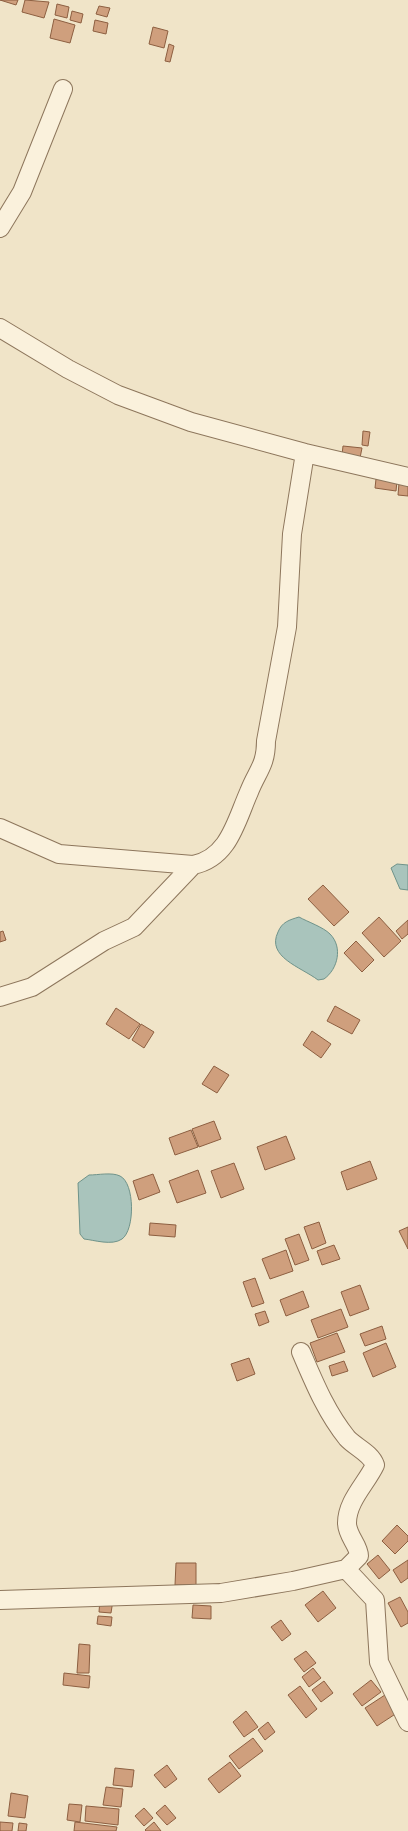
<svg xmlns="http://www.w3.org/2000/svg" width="408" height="1831" font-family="'Playfair Display',serif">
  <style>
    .water { fill: #a9c4bc; stroke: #6f938a }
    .building { fill: #cf9f7d; stroke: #8d5f41 }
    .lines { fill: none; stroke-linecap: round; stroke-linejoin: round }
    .minor-casing { stroke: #8d765c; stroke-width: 20 }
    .minor { stroke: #faf1dc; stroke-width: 18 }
  </style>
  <rect width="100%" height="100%" fill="#f0e4c8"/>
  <path class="water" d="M397,864L408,865V890L400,889L391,868Z
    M299,917C308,922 323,927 330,934C343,947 338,969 324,979L318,980C301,967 266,957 278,932C282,922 289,920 299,917Z
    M89,1175C98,1175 112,1172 120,1176C135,1183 135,1230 122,1239C112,1246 94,1240 84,1239L80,1234L78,1183Z"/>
  <path class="building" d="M0,0H18L16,5Z
    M25,0L49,2L44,18L22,12Z
    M57,4L69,7L67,18L55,15Z
    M99,6L110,8L107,17L96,14Z
    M72,11L83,14L81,23L70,20Z
    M54,19L75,25L70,43L50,38Z
    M95,20L108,23L106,34L93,31Z
    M153,27L168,31L164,48L149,44Z
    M169,44L174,46L170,62L165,61Z
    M363,431L370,432L368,446L362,445Z
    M343,446L362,448L360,458L342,455Z
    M376,479L397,481L396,491L375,488Z
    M399,483L408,484V496L398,495Z
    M323,885L349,912L334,926L308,899Z
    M379,917L401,941L384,957L362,933Z
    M408,920V934L402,939L396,931Z
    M3,931L6,940L0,942V932Z
    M356,941L374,960L362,972L344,953Z
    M335,1006L360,1020L352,1034L327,1021Z
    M116,1008L140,1024L129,1039L106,1024Z
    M141,1024L154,1032L144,1048L132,1040Z
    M312,1031L331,1044L321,1058L303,1045Z
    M214,1066L229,1075L217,1093L202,1084Z
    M214,1121L221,1139L199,1147L192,1129Z
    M191,1130L198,1147L175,1155L169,1138Z
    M286,1136L295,1159L265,1170L257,1147Z
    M370,1161L377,1179L347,1190L341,1172Z
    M234,1163L244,1189L221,1198L211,1171Z
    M198,1170L206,1193L177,1203L169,1181Z
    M153,1174L160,1192L139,1200L133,1181Z
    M319,1222L326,1243L312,1249L304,1227Z
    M150,1223L176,1225L175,1237L149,1235Z
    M408,1227V1249L399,1231Z
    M299,1234L309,1260L295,1265L285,1239Z
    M334,1245L340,1259L322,1265L317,1251Z
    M286,1250L293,1271L270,1279L262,1259Z
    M255,1278L264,1303L252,1307L243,1282Z
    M360,1285L369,1309L350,1316L341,1292Z
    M303,1291L309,1307L286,1316L280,1300Z
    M341,1309L348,1327L318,1338L311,1320Z
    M265,1311L269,1322L259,1326L255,1314Z
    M382,1326L386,1339L365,1346L360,1334Z
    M337,1333L345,1352L317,1362L310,1343Z
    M386,1343L396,1367L373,1377L363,1353Z
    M249,1358L255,1374L237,1381L231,1364Z
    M344,1361L348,1371L332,1376L329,1366Z
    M397,1525L408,1536V1541L395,1554L382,1541Z
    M378,1555L390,1570L379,1579L367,1564Z
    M408,1560V1578L401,1583L393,1570Z
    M176,1563H196V1585H175Z
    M323,1591L336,1608L318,1622L305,1605Z
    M400,1597L408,1612V1623L401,1627L388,1603Z
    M100,1599L113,1600L111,1613L99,1612Z
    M193,1605L211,1606V1619L192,1618Z
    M98,1616L112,1617L111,1626L97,1624Z
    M281,1620L291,1634L282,1641L271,1627Z
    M79,1644L90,1645L89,1673H77Z
    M306,1651L316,1663L304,1672L294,1659Z
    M313,1668L321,1678L309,1687L302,1677Z
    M64,1673L90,1676L89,1688L63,1685Z
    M371,1680L381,1692L362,1706L353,1694Z
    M324,1681L333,1693L321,1702L312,1690Z
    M300,1686L317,1709L306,1718L288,1695Z
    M388,1693L400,1711L377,1726L365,1708Z
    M246,1711L258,1727L244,1737L233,1722Z
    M268,1722L275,1732L265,1740L258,1730Z
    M253,1738L263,1751L239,1769L229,1756Z
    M230,1762L241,1776L219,1793L208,1779Z
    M167,1765L177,1779L165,1788L154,1775Z
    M115,1768L134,1770L132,1787L113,1785Z
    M106,1787L123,1789L121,1807L103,1805Z
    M11,1793L28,1796L25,1818L8,1816Z
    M69,1804L82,1805L80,1822L67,1820Z
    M165,1805L176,1818L167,1825L156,1813Z
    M86,1806L119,1809L118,1825L85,1821Z
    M144,1808L153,1818L144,1826L135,1816Z
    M0,1822L13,1823L12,1831H0Z
    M75,1822L117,1827L116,1831H74Z
    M154,1822L161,1831H146L145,1830Z
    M19,1823L27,1824L26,1831H18Z"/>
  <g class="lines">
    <defs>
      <path id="minor" d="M0,228L22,192L63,89
        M0,328L68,369L118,395L191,422L305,453L408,477
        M0,828L59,854L193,865C229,858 236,821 249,792C257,771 266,766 266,741L287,627L292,534L305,453
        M0,997L32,987L104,941L134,927L193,865
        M346,1569L375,1600L379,1662L408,1722
        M0,1600L221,1593L293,1581L346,1569L359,1556C359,1545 347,1536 347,1523C347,1501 366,1484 375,1465C371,1453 355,1447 347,1438C326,1412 314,1382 301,1352"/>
    </defs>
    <use href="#minor" class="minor-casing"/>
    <use href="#minor" class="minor"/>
  </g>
</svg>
